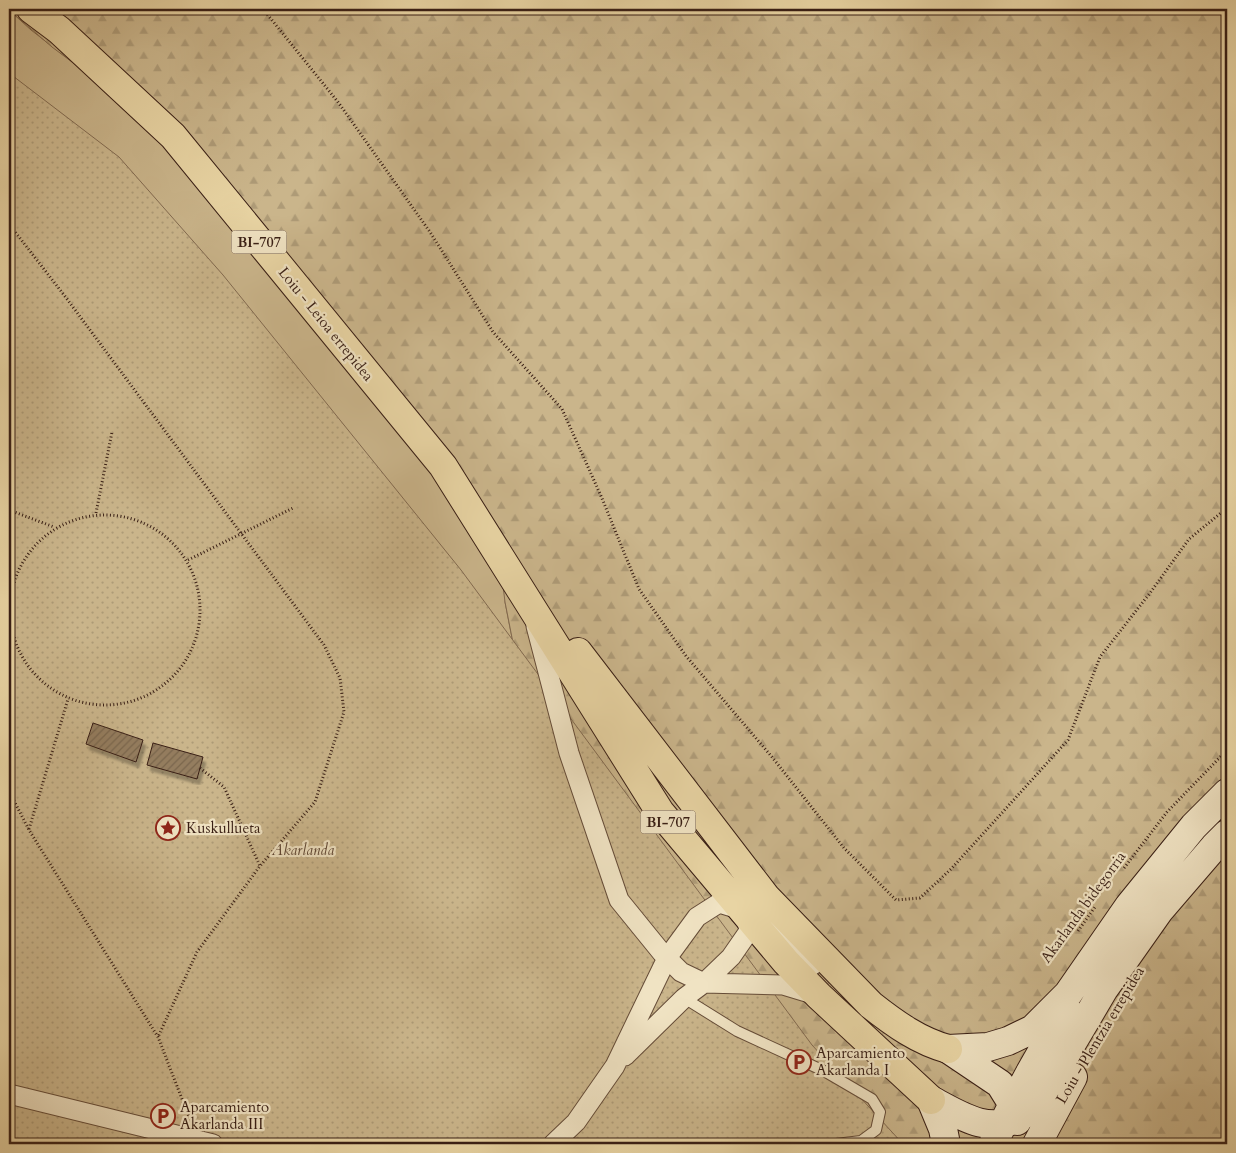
<svg xmlns="http://www.w3.org/2000/svg" width="1236" height="1153" font-family="Cardo,serif">
  <style>
    .grass { fill: #cab58b; stroke: #826a50 }
    .forest { fill: url(#forest-firs); stroke: #826a50 }
    .park { fill: url(#park-dots); stroke: #826a50 }
    .building { fill: url(#building-hatch); stroke: #391f15; filter: url(#shadow) }
    .lines { fill: none; stroke-linecap: round; stroke-linejoin: round }
    .service-casing { stroke: #654c38; stroke-width: 12 }
    .minor-casing { stroke: #654c38; stroke-width: 21 }
    .secondary-casing { stroke: #391f15; stroke-width: 30 }
    .primary-casing { stroke: #391f15; stroke-width: 30 }
    .path { stroke: #391f15; stroke-width: 3; stroke-dasharray: 1 2.5; stroke-linecap: butt }
    .service { stroke: #f0e3c3; stroke-width: 10 }
    .minor { stroke: #f0e3c3; stroke-width: 19 }
    .secondary { stroke: #f0e3c3; stroke-width: 28 }
    .primary { stroke: #e8d4a3; stroke-width: 28 }
    .labels { text-anchor: middle; stroke-width: 4.5; stroke-linejoin: round; paint-order: stroke }
    .shield { fill: #f0e3c3; stroke: #705a49; stroke-width: 1 }
    .shield-label { font-size: 14px; font-weight: bold; fill: #391f15 }
    .street-label { font-size: 15px; fill: #391f15; stroke: #f0e3c3 }
    .poi-label { font-size: 15px; fill: #391f15; stroke: #f0e3c3; text-anchor: start }
    .park-label { font-size: 15px; font-style: italic; fill: #5d4432; stroke: #f0e3c3 }
  </style>
  <defs>
    <pattern id="forest-firs" width="22" height="20" patternUnits="userSpaceOnUse" patternTransform="scale(1.25)"><rect width="22" height="20" fill="#cab58b"/><path d="M5 1l3.5 6h-7zM16 11l3.5 6h-7z" fill="#ae9b77"/></pattern>
    <pattern id="park-dots" width="8" height="8" patternUnits="userSpaceOnUse" patternTransform="scale(1.25)"><rect width="8" height="8" fill="#cab58b"/><path d="M2 2h.1M6 6h.1" fill="none" stroke="#ae9b77" stroke-width="1.8" stroke-linecap="round"/></pattern>
    <pattern id="building-hatch" width="6" height="6" patternUnits="userSpaceOnUse" patternTransform="scale(1.25)"><rect width="6" height="6" fill="#947d5f"/><path d="M-1 1l2-2M0 6l6-6M5 7l2-2" fill="none" stroke="#7a664d"/></pattern>
    <filter id="shadow"><feDropShadow dx="3" dy="5.5" stdDeviation="1" flood-color="#0004"/></filter>
  </defs>
  <rect width="100%" height="100%" fill="#e8d4a3"/>
  <filter id="stains"><feTurbulence type="fractalNoise" baseFrequency=".004" numOctaves="4"/><feColorMatrix values="0 0 0 0 .2 0 0 0 0 .09 0 0 0 0 .02 0 0 0 .5 -.17"/></filter>
  <radialGradient id="worn" r=".72"><stop offset=".6" stop-color="#630" stop-opacity="0"/><stop offset="1" stop-color="#630" stop-opacity=".3"/></radialGradient>
  <path class="grass" d="M9,10L31,30L84,71L156,137L224,209L511,559L505,602L515,653L9,147Z"/>
  <path class="forest" d="M9,9H1227V1144H490L515,653L505,602L503,586L412,427L156,137L84,71L52,47L9,10Z"/>
  <path class="park" d="M9,73L119,157L223,275L461,570L812,1045L903,1144H9Z"/>
  <path class="building" d="M93,723L143,740L136,762L86,744Z
    M153,743L203,757L197,779L147,765Z"/>
  <g class="lines">
    <defs>
      <path id="service" d="M684,998L737,1031L824,1071L872,1099L880,1112L876,1130L861,1141L836,1144"/>
      <path id="minor" d="M536,626L569,753L619,900L662,953L681,972L704,983L783,985L816,995
        M625,1056L684,998L704,983L731,957L749,931L745,911
        M9,1094L213,1144
        M553,1144L576,1122L615,1066L667,958L697,917L719,903L745,911H759L813,965"/>
      <path id="secondary" d="M948,1049L988,1047L1008,1041L1033,1029L1068,994L1129,906L1194,826L1227,793
        M948,1049L1000,1084L1013,1105L1018,1118L1017,1121
        M931,1100C958,1114 989,1136 1019,1117C1025,1114 1030,1110 1035,1106L1104,989L1159,911L1214,847L1227,834
        M931,1100L943,1129L946,1144
        M993,1144C1015,1098 1040,1053 1067,1010
        M1037,1144L1073,1077"/>
      <path id="primary" d="M31,9L59,30L173,136L443,466L660,812L786,962L819,996L931,1100
        M578,652L766,897L871,1005C895,1024 919,1041 948,1049"/>
    </defs>
    <use href="#service" class="service-casing"/>
    <use href="#minor" class="minor-casing"/>
    <use href="#secondary" class="secondary-casing"/>
    <use href="#primary" class="primary-casing"/>
    <path class="path" d="M263,9L338,102L430,232L493,332L562,409L601,496L639,589L686,656L772,757L844,848L896,900L920,898L951,869L1068,740L1100,657L1150,593L1189,539L1227,508
      M9,224L64,295L324,645L340,678L344,712L315,802L260,866L197,952L158,1037
      M9,510L54,527
      M96,513L112,432
      M10 610a95 95 0 1 1 190 0a95 95 0 1 1-190 0Z
      M188,560L293,508
      M200,768L224,787L260,866
      M9,791L29,830L158,1037L189,1117
      M29,829L68,699
      M1124,868L1167,812L1227,750
      M1078,931L1095,907"/>
    <use href="#service" class="service"/>
    <use href="#minor" class="minor"/>
    <use href="#secondary" class="secondary"/>
    <use href="#primary" class="primary"/>
  </g>
  <defs>
    <symbol id="sight-ring" viewBox="-11 -11 22 22"><circle r="9.5" fill="#f0e3c3" stroke="#8f2418" stroke-width="1.5"/><path d="M0-6L1.8-2.2L6-1.7L2.9 1.2L3.7 5.4L0 3.3L-3.7 5.4L-2.9 1.2L-6-1.7L-1.8-2.2Z" fill="#8f2418"/></symbol>
    <symbol id="parking-ring" viewBox="-11 -11 22 22"><circle r="9.5" fill="#f0e3c3" stroke="#8f2418" stroke-width="1.5"/><path d="M-3.5-5.5H1a3.5 3.5 0 0 1 0 7H-1V5.5H-3.5ZM-1-3.4V-.6H.8a1.4 1.4 0 0 0 0-2.8Z" fill="#8f2418"/></symbol>
  </defs>
  <g fill-rule="evenodd">
    <use href="#sight-ring" x="154" y="814" width="28" height="28"/>
    <use href="#parking-ring" x="785" y="1048" width="28" height="28"/>
    <use href="#parking-ring" x="149" y="1102" width="28" height="28"/>
  </g>
  <g class="labels">
    <g class="shield">
      <rect x="231.5" y="230.5" width="55" height="23" rx="4"/>
      <rect x="640.5" y="810.5" width="55" height="23" rx="4"/>
    </g>
    <g class="shield-label">
      <text x="259" y="247">BI-707</text>
      <text x="668" y="827">BI-707</text>
    </g>
    <g class="street-label">
      <text transform="translate(326 324) rotate(51)" y="5">Loiu - Leioa errepidea</text>
      <text transform="translate(1083 907) rotate(-54)" y="5">Akarlanda bidegorria</text>
      <text transform="translate(1100 1035) rotate(-59)" y="5">Loiu - Plentzia errepidea</text>
    </g>
    <g class="poi-label">
      <text x="186" y="833">Kuskullueta</text>
      <text x="816" y="1058">Aparcamiento<tspan x="816" dy="17">Akarlanda I</tspan></text>
      <text x="180" y="1112">Aparcamiento<tspan x="180" dy="17">Akarlanda III</tspan></text>
    </g>
    <g class="park-label">
      <text x="303" y="855">Akarlanda</text>
    </g>
  </g>
  <rect width="1236" height="1153" fill="none" stroke="#e8d4a3" stroke-width="30"/>
  <rect x="10" y="10" width="1216" height="1133" fill="none" stroke="#391f15" stroke-width="2.5"/>
  <rect x="15" y="15" width="1206" height="1123" fill="none" stroke="#391f15"/>
  <rect width="100%" height="100%" filter="url(#stains)"/>
  <rect width="100%" height="100%" fill="url(#worn)"/>
</svg>
